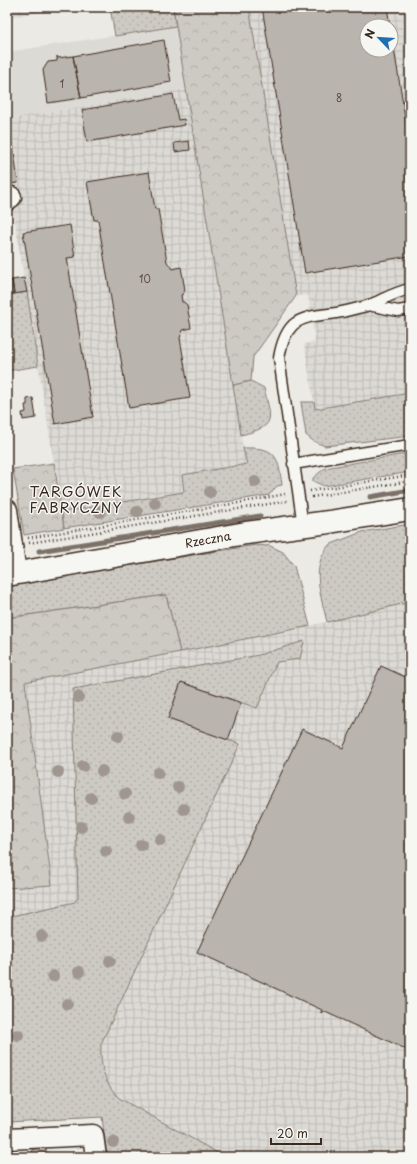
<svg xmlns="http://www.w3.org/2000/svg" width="417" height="1164" font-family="'Playpen Sans',sans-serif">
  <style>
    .built { fill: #dcdad4 }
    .industrial { fill: url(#industrial-grid); fill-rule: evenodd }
    .grass { fill: url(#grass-dots); stroke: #847a71 }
    .forest { fill: url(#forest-crowns); stroke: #847a71 }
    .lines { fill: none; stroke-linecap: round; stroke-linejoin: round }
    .stream { stroke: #7c7167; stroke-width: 5 }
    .building { fill: #bab4ae; stroke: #3b2a1e }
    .lane-casing { stroke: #3b2a1e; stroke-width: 13 }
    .street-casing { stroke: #3b2a1e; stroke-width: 23 }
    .secondary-casing { stroke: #3b2a1e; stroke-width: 25 }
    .path { stroke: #3b2a1e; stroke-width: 2.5; stroke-dasharray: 1 3; stroke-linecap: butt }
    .lane { stroke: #f6f6f2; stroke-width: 10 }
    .street { stroke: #f6f6f2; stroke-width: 20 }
    .secondary { stroke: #f6f6f2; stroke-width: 22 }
    .tree { fill: #9f968f }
    .labels { text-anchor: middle; stroke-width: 3; stroke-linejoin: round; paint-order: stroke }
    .number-label { font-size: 10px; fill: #5b4c42 }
    .street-label { font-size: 12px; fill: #3b2a1e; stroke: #f6f6f2 }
    .quarter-label { font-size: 14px; letter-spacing: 1px; fill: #3b2a1e; stroke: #f6f6f2 }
  </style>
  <defs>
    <pattern id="industrial-grid" width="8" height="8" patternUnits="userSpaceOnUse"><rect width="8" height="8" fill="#dcdad4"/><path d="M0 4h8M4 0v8" fill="none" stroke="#bebbb6"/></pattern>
    <pattern id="grass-dots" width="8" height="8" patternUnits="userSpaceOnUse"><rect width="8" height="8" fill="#cdcac4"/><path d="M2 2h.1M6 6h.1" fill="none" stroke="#b1aea8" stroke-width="1.8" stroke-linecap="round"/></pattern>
    <pattern id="forest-crowns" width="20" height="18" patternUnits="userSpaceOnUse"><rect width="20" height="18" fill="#cdcac4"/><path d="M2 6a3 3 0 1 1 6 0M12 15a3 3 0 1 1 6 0" fill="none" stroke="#b1aea8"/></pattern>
  </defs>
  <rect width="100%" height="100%" fill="#ebeae5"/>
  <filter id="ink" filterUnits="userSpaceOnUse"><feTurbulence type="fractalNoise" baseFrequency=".025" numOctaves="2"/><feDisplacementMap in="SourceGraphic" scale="8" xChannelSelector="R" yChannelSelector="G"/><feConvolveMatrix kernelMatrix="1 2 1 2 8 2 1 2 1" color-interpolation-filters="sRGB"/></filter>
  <g filter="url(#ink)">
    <path class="built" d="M176,26L186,89L7,119V52Z"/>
    <path class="industrial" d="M7,7H78L7,17Z
      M249,7H410V393L315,409L304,344L315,342L308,295L296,296ZM367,26H391V50H367Z
      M186,89L242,442L247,464L183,475L184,492L62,512L12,204L7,189V119Z
      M410,602V1157H107L102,1117L7,1122V888L52,885L25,681L283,632Z"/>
    <path class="grass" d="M110,7H173L176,26L115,36Z
      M27,292L38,366L7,371V295Z
      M251,381L264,388C271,419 278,426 241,435L233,385Z
      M410,393V436L325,446L313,441L306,435L301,402H314L315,409Z
      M243,448C276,447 278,455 282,485L277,486L269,495L64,528L62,512L184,492L182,475L247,464Z
      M410,453V472L324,486L313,481V478L325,468Z
      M410,524V602L327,622C321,596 310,568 329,545L362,532Z
      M256,545L267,546L268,545L283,552L294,566L310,626L180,652L166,595L7,618V585Z
      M304,641L300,659L277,662L257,708L181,682L168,719L240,744L101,1044C100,1066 104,1082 119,1098L225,1157H107L102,1117L7,1122V917L75,902L78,898L73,689L259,655Z"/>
    <path class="forest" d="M173,7H249L296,296L253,357L251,381L233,385Z
      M54,463L64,528L24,535L13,469Z
      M166,595L180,652L25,682L52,885L7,888V618Z"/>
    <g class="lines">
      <path class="stream" d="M370,497L410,490
        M39,551L260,516"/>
    </g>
    <path class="building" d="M262,7H387L390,26H367V50H391V30L410,147V256L305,273Z
      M164,40L171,82L81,98L73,56Z
      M57,56L58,58L73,56L81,98L48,103L43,70L48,62L57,61Z
      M173,94L178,120L184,119L185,125L87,142L82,110Z
      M189,141L190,150L175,152L174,143Z
      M13,144L18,183L7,184V145Z
      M149,172L155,209H158L167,262L173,269L181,267L185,290L183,294L181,295L182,302H184L187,305L191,328L183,330L180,338L190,398L129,408L98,220H94L87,182Z
      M70,225L75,257L67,258L93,417L55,424L23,232Z
      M24,278L27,292L14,294L12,280Z
      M12,280L14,294L7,295V281Z
      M33,398L36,418L23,420L22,413L26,412L25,405H27V399Z
      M381,666L410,679V1051L323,1011L320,1014L322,1010L197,952L302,729L343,748Z
      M181,682L241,703L228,740L168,719Z
      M46,1148V1153H50V1157H33L32,1149Z
      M7,1149H13V1157H7Z"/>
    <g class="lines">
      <defs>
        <path id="lane" d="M368,305L398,311L410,309
          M293,464L410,445
          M303,526L279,358C281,346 284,334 293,325C306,313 330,316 346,311C354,309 363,307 370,305C384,299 395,292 410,289"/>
        <path id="street" d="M7,200L11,197
          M7,510L16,573
          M7,1139L93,1135L96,1157"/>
        <path id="secondary" d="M7,575L246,533L329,522L410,509"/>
      </defs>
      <use href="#lane" class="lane-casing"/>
      <use href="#street" class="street-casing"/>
      <use href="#secondary" class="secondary-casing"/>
      <path class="path" d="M310,491L410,475
        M312,497L410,481
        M28,538L250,501L285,494
        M29,543L287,501"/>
      <use href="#lane" class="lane"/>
      <use href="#street" class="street"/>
      <use href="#secondary" class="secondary"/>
    </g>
    <g class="tree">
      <circle cx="255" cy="482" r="6"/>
      <circle cx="210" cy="492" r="6"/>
      <circle cx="155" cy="503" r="6"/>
      <circle cx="100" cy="512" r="6"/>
      <circle cx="137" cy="512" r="6"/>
      <circle cx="78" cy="697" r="6"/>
      <circle cx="118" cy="736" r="6"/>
      <circle cx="83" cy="766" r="6"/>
      <circle cx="102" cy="771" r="6"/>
      <circle cx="58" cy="772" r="6"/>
      <circle cx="158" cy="773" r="6"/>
      <circle cx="178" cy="787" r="6"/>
      <circle cx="125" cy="794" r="6"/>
      <circle cx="91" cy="798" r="6"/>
      <circle cx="184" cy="809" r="6"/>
      <circle cx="129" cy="817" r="6"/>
      <circle cx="81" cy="827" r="6"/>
      <circle cx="160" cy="840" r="6"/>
      <circle cx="141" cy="845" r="6"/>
      <circle cx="106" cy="851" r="6"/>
      <circle cx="42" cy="936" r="6"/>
      <circle cx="110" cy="961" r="6"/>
      <circle cx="79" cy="972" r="6"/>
      <circle cx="53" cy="976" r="6"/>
      <circle cx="67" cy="1004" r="6"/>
      <circle cx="18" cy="1035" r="6"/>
      <circle cx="113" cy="1142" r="6"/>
    </g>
  </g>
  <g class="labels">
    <g class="number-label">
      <text x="62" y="88">1</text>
      <text x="339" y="102">8</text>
      <text x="145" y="283">10</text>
    </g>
    <g class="street-label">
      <text transform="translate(208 540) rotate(-10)" y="4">Rzeczna</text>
    </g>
    <g class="quarter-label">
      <text x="76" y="497">TARGÓWEK<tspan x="76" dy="16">FABRYCZNY</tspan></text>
    </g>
  </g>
  <rect width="417" height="1164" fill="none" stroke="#f6f6f2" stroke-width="24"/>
  <rect x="12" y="12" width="393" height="1140" fill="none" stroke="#3b2a1e" stroke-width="1.5" filter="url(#ink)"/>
  <g transform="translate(379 38) rotate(295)"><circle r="19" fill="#f6f6f2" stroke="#aba49d"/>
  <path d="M0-3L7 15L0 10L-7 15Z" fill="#1f6fb2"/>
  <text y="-6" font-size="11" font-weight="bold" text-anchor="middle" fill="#3b2a1e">N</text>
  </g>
  <path d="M271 1138v6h50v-6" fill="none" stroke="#3b2a1e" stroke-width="2"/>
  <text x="277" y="1138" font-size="12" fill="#3b2a1e" stroke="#f6f6f2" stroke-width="3" paint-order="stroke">20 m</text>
</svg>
